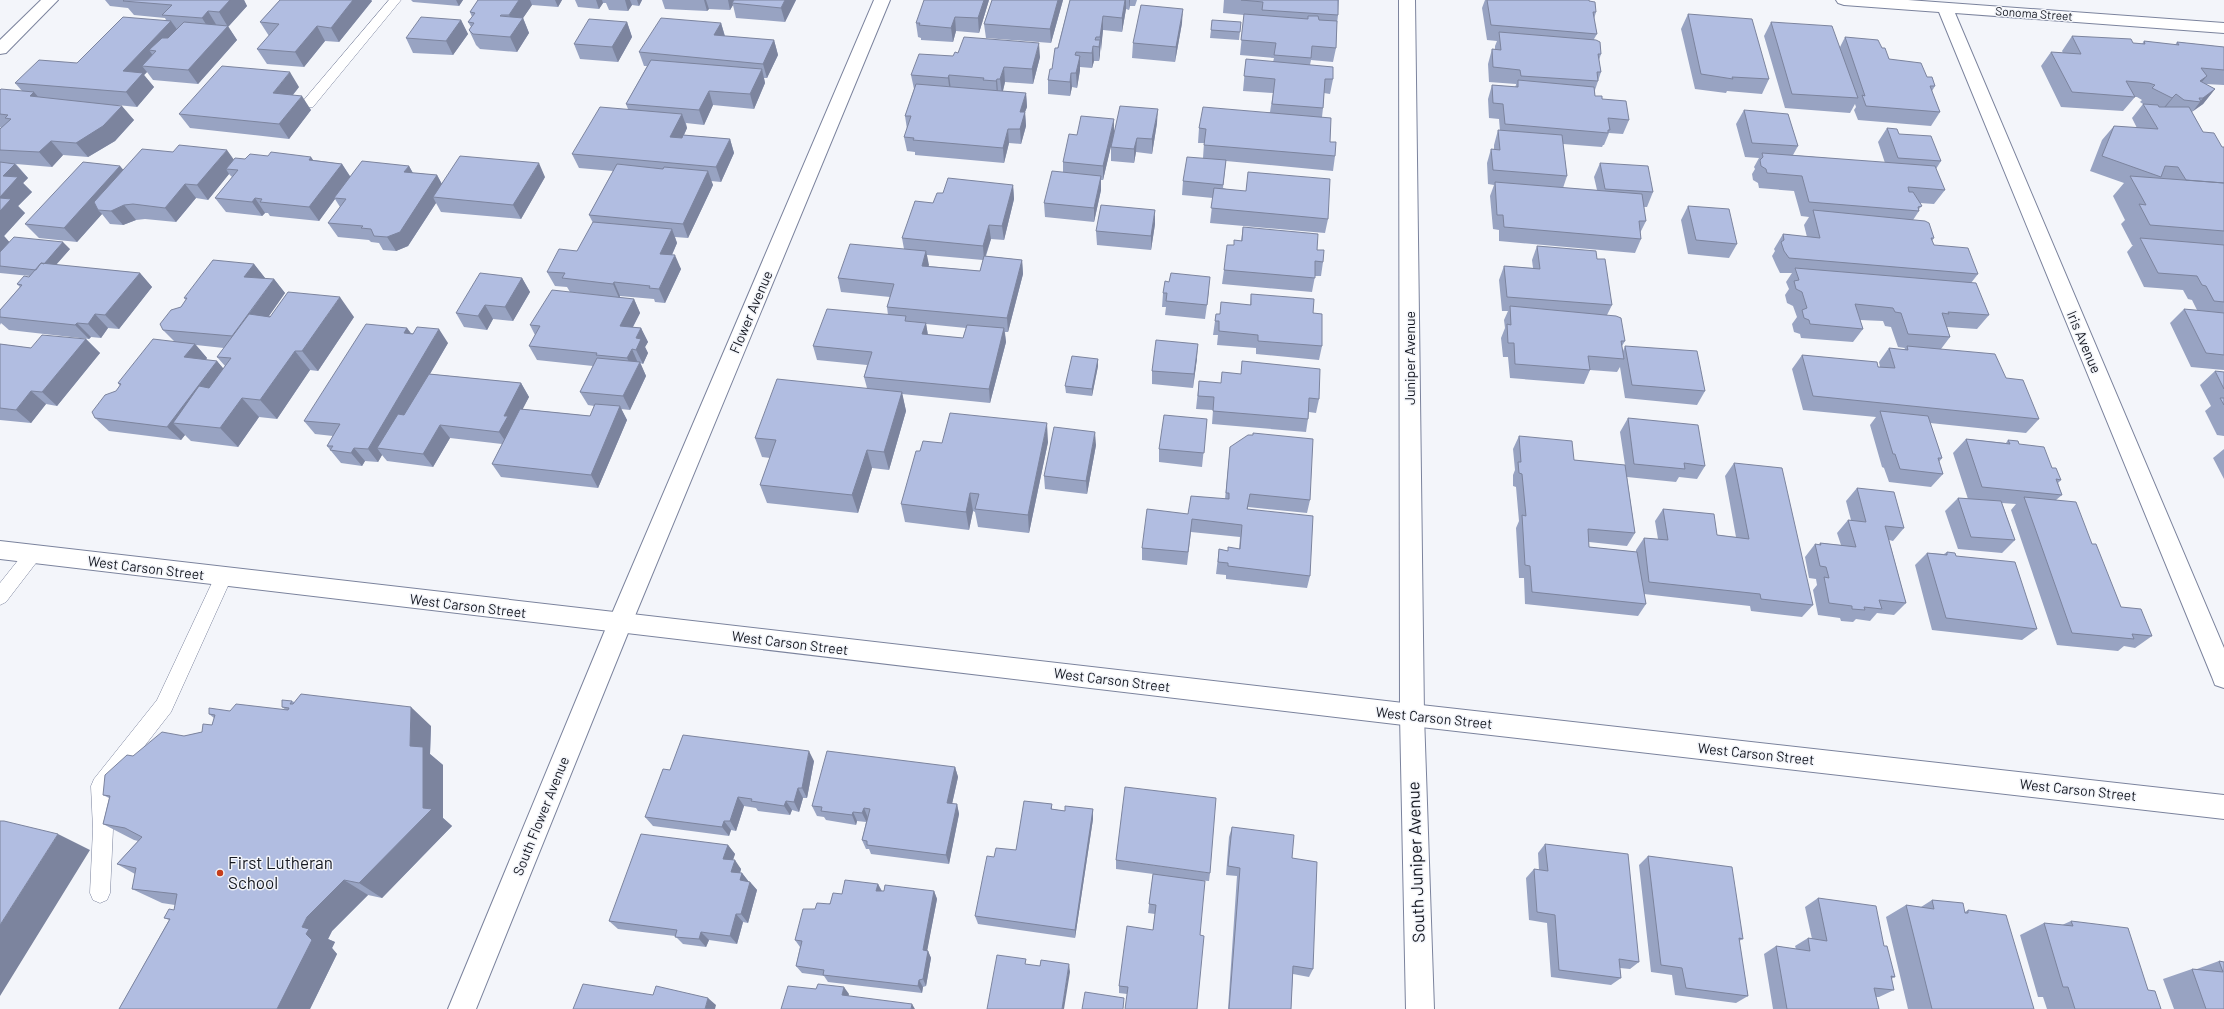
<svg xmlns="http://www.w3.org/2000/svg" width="2224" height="1009" font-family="Barlow,sans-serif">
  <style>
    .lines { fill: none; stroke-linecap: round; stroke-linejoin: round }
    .service-casing { stroke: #7b839d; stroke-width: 1 }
    .minor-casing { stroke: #7b839d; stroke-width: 2 }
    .tertiary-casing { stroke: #7b839d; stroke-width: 2 }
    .secondary-casing { stroke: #7b839d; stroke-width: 2 }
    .service { fill: #fff; fill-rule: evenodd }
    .minor { fill: #fff; fill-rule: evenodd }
    .tertiary { fill: #fff; fill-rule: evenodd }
    .secondary { fill: #fff; fill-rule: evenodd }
    .wall { fill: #98a3c2; fill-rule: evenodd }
    .shaded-wall { fill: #7c849e }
    .building { fill: #b1bde1; stroke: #7c849e }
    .poi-dot { fill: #c63d1a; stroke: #f3f5fa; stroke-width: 1.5 }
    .labels { text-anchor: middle; stroke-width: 3; stroke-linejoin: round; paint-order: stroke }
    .far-street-label { font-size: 12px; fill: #141720; stroke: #f3f5fa }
    .street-label { font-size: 14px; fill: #141720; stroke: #f3f5fa }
    .near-street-label { font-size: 17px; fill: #141720; stroke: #f3f5fa }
    .near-poi-label { font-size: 17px; fill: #141720; stroke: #f3f5fa; text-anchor: start }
  </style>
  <rect width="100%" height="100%" fill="#f3f5fa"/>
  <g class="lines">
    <defs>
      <path id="service" d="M389,0H401L313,107H303L301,104L303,101Z
        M33,547L39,549L42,554L39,559L6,602L0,605V583L27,549Z
        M223,569L229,572L232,577L171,712L111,789L113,829L110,893L107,900L100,903L93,900L90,893L93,829L91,786L94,779L157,700L217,572Z"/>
      <path id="minor" d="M874,0H890L632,623L476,1009H448L608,623Z
        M1399,0H1415L1424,715L1434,1009H1406L1400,715Z
        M1836,0H1908L2224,23V33L1955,13L2224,648V688L2215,685L2212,677L1939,12L1844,5L1838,3Z"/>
      <path id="tertiary" d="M41,0H58L6,53L0,54V40Z"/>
      <path id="secondary" d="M0,541L1412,704L2224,795V819L1412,726L0,559Z"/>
    </defs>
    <use href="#service" class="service-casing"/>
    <use href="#minor" class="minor-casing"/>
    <use href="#tertiary" class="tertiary-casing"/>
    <use href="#secondary" class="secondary-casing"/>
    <use href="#service" class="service"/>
    <use href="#minor" class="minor"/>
    <use href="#tertiary" class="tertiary"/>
    <use href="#secondary" class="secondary"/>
  </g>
  <path class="wall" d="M105,0H244L247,6L228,27L237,40L198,84L153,80L147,72L144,75L154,87L137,107L117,105L134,120L115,141L88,157L63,155L52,167L16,164L28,178L23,183L32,192L18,206L25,213L4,236L9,242L70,249L56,265L140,273L152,287L119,329L108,328L101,338L91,337L89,339L9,330L1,323L0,325V310L20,287L17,284L30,276L0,273V129L1,128L0,127V90L22,91L15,83L77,63L166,20L165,18L134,15L128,8L110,6Z
    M280,0H371L372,1L339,42L325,41L304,67L267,64L257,49L269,36L260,22Z
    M411,0H463L459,6L413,2Z
    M478,0H562L558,7L532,5L523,18L529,33L517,52L480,49L476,45L469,30L471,27L468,22L472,17L470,12Z
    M575,0H642L639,6L632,5L628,11L609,10L606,3H603L599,9L578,7Z
    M662,0H796L785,22L736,18L733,5L730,10L709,9L707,11L665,9Z
    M989,0L979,33L956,31L953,42L921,40V38L918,37L916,23Z
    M992,0H1063L1051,43L986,38L984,24Z
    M1070,0H1137L1135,6H1130L1129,10L1126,9L1122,32L1103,30L1099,61H1094L1092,68L1080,67V70L1077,88L1072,87L1070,96L1048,94V80L1052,69Z
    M1224,0H1339L1338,15L1337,24L1336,48L1333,62L1311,60L1310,65L1333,79L1330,94L1324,93L1323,108L1322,117L1335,156L1333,171L1226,161L1223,188L1328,219L1325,233L1210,223L1213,198L1182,195L1183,181L1203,158L1204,143H1198L1199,128L1270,112L1273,93L1243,91L1246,59L1273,62L1274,58L1240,55L1244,15L1223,13Z
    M1485,0H1589V1L1596,12L1594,19L1597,34L1594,39L1601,54L1599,60L1601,72L1595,90V96L1602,99L1629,120L1623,134L1609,133L1604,145H1603L1602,147L1563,144L1567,176L1563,188L1597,190L1594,177L1600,163L1653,192L1647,207H1643L1646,221L1640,233L1641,239L1635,253L1499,241V230L1493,229L1490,196L1494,185L1488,184L1487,163L1491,149H1494V145L1498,130L1500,131L1499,119L1489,118L1488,99L1492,85L1515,87L1516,85V84L1489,82L1488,64L1492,49H1495V46L1497,41L1487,40L1482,8Z
    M1688,14L1769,79L1762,94L1727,91L1726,93L1695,89L1681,29Z
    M461,20L468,34L453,55L413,53L406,38Z
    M627,22L632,37L618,62L580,59L574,44Z
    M1241,22L1239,40L1210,38L1211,30Z
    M1771,22L1840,47L1845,37L1882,48L1889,59L1927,77L1935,86L1932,91L1940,112L1931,126L1858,120L1854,110L1856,107L1855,104L1850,113L1785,108L1764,36Z
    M721,23L725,36L774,40L778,55L767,78H764L765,83L754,109L713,105L704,125L686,123L687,128L684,135L730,139L734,153L721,182L711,181L713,185L688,238L675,237L677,243L672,255L681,269L665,303L655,302L654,299L620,296V298L634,299L640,313L633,327L641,328L648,342L645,347L648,353L643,364L640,363L646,376L630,410L621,409L627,420L598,488L501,477L492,464L502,444L450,438L433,467L387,461L382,455L378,462L365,461L362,466L341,463L327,446L333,436L315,434L304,421L407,328L411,333L448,343L430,374L521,383L529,397L522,409L590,416L594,406L588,405L580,392L593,366L537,360L529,346L535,335L530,325L595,295L570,292L567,287L555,286L547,272L577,251L593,223L589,215L613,171L579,168L572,154L628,109L626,104L647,66H644L639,52Z
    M1182,23L1175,62L1132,58L1133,43Z
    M2072,36L2142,44L2144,41L2175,45L2177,42L2224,47V85L2205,84L2215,89L2203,104L2192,112L2203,132L2222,147H2224V370L2191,367L2170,323L2184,309L2197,310L2192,300L2188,299L2183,290L2144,287L2127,252L2133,245H2132L2121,224L2125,220L2113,196L2124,183L2090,171L2102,140L2114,126L2137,128L2132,118L2143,104L2140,102L2142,100L2137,97H2135L2123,111L2061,107L2041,66L2051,52L2063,53L2062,51Z
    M953,56L1040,57L1033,84L1005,82L1003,91L1026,93L1027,107L1025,112L1026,126L1021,144L1009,143L1004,163L915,155V152L907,151L904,137L907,129L905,116L914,89L911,75Z
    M299,87L293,95L311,110L289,139L190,128L179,114Z
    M1744,110L1798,146L1793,155L1885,163L1878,142L1887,128L1899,134L1941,161L1936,169L1945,190L1934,204L1920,203L1922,206L1919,209V211L1913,220L1934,238L1932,241L1934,245L1978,274L1971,283L1989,315L1977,329L1947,327L1950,337L1941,349L2006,378L2039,419L2026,433L1930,423L1942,458L1939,462L1943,474L1931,487L1889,482L1884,468L1882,467L1870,425L1876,417L1803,410L1792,369L1802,355L1880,367L1879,362L1889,348L1904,350L1905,348L1898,347L1891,327L1885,326L1883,321L1860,320L1863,329L1853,342L1801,338L1800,334L1794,332L1792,324L1797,317L1793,306L1787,303L1785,295L1789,289L1786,282L1792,273H1780L1776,265L1772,256L1775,251L1774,249L1783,234L1807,237L1804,225L1809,217L1801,216L1794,191L1759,188L1758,183L1753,180L1752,174L1755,169L1754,167L1759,158L1745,157L1736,124Z
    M1157,123L1152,154L1136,152L1134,163L1111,161V147L1112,141L1103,180H1101V190L1094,222L1045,217L1044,203L1063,172V162L1077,135L1114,133Z
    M245,159L314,160L342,164L350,176L409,166L413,173L437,175L442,184L545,177L521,219L441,212L436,203L408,246L396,251L383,250L379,243L371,242L369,240L338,237L328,223L340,207L335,199L319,221L270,216L268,213H265L262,216L226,212L215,198L232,177L229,174L208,200L196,198L176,222L145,219L136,220L123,225L110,224L102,214L77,242L39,238L25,224L120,166L123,170Z
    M1013,185L1014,199L1004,240L991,239L986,256L1022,260L1023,274L1008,332H1005L1006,342L990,403L902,394L906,411L889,470L872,468L858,513L767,503L760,485L770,458L762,457L755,438L867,388L864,377L867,365L817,360L813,346L888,315L887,307L890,297L841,292L838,278L904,249L902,238L933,203L943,193ZM927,255L983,260L980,271L928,266ZM926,324L966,328L963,338L928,335Z
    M1688,206L1737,244L1729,258L1688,254L1681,220Z
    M1155,224L1151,250L1097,245L1096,231Z
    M1243,227L1317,250L1323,262L1321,276H1315L1312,292L1222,284L1224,270L1234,245V240L1241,241Z
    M1537,246L1597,259L1612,305L1607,315L1625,341L1622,346L1623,351L1625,346L1705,391L1697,405L1625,398L1620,367L1617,372L1590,370L1584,384L1510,378L1508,357H1503L1501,338L1505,328L1504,320L1508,311H1502L1499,280L1504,266L1533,268L1532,260Z
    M254,264L265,278V279H274L285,293L269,316L354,317L318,371L310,370L277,419L259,417L238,447L191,441L185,435L181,440L109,431L95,418L120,386L118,383L175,342L163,330L186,300L184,298ZM196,345L224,348L217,357L225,366L223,369L217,361L206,360L207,358Z
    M522,278L530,292L513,321L493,319L487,330L464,327L456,313Z
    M1209,291L1205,319L1165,315L1166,307H1162L1163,293Z
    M1251,294L1313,313L1322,346L1319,360L1256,354V348L1217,345L1218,335H1213L1216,314H1219L1250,305Z
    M86,339L100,353L57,406L46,404L31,423L0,420V344L31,348Z
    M1197,358L1193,388L1152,384V371Z
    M1098,359V366L1092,396L1066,393L1065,386Z
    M2215,371L2224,372V436L2217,435L2205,411L2211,406L2200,385Z
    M1199,381L1319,399L1316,413L1309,412L1308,419L1306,432L1212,424L1213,410L1196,409Z
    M1628,418L1705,466L1697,479L1679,477L1676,482L1627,477L1635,533L1627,546L1589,542V547L1636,552V550L1644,538L1658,539L1655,521L1663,509L1717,535L1736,537L1725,476L1734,463L1813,605L1802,617L1751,611L1750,606L1644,594L1646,604L1638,616L1525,604L1524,578H1519L1516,528L1519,521L1516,487L1513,486V475L1515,470L1513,449L1519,436L1574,460L1625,465L1620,432Z
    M1207,419L1202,467L1159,462V449Z
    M1966,439L2006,443L2008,440L2052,468L2061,480L2058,483L2062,495L2056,500L2092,544L2121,607L2152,636L2135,648L2124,646L2118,651L2057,645L2011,510L2016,504L2002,503L2015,540L2002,553L1958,549L1945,511L1958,498L1968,499L1953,453Z
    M1048,442L1029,533L978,527L975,512L973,511L969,530L905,522L901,504L920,451L942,443Z
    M1096,445L1087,494L1045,489L1044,476Z
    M1230,447L1310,500L1307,513L1248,507V509L1310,576L1307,588L1226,579V575L1216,574L1219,549L1228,551L1239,549L1240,537L1191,532L1187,565L1142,560V548L1188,514L1225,499Z
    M2224,449V479L2213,458Z
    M1857,488L1904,528L1893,541L1889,540L1906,603L1894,615L1877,613L1870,621L1856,619L1853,622L1841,621L1840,618L1818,615L1813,590L1817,585L1816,579L1809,578L1805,557L1815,544L1819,545L1820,543L1841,545L1837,533L1848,520H1851L1846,501Z
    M1947,552L1956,556L2037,629L2022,640L1932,630L1915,565L1927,553L1944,554Z
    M292,701L294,702L431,726L430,754L443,765V818L452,826L382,898L368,895L332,931L328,939L335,942L332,948L337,954L310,1009H119L169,920L164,918L174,910L175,905L162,903L132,889L135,874L117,864L138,841L134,840L103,824L109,798L103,795L133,756L184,736L202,732L212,725L214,718L209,714L230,711L286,710L282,707Z
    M814,761L807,798H803L799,812L792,810L790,815L758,811L756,808L744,806L736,831L731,830L729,836L653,826L645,817L670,770Z
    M955,767L958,777L952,804H957L959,814L949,864L871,854L869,849H866L862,840L866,822L857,821L856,825L826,820L824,817L817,816L812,806Z
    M1052,804V809L1065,811L1093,809V819L1075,938L978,924L975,916L994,857L1016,850Z
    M1232,827L1292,858L1313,969L1309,977L1293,974L1291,1009H1228L1237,876L1226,875L1229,837Z
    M1545,844L1639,962L1630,969L1620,968L1621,978L1611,985L1551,977L1547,923L1529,920L1526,878L1534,869L1539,870L1538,853Z
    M728,845L735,854L733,860L741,869L740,873H742L749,882H750L757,890L748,923L743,922L737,944L709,940L706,947L683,944L675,936L618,929L609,921Z
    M1648,856L1743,939L1739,941L1748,996L1736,1003L1675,995L1672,975L1651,972L1639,865Z
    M1116,860L1210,873L1209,881L1194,880L1127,994L1119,993V986L1153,930L1155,914L1148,913L1153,874L1116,869Z
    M878,884L882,891H934L937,899L927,950L928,951L931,958L926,986L923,987L922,993L828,982L824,976L802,973L796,966L800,947L795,940L815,909Z
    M1818,898L1884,946L1895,977L1891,979L1894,990L1879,997H1876L1879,1009H1773L1764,954L1776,946L1796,949L1795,946L1808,938L1812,939L1805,907Z
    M1932,900L1965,912L1968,910L2034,1009H1908L1886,917L1906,905L1921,907Z
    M2071,921L2148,990L2161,1009H2047L2043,997H2038L2020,935L2044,923L2062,925Z
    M2219,961L2224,962V1009H2174L2163,979L2192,969H2197Z"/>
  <path class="shaded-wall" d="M230,0H244L247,6L228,27L219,12Z
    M353,0H371L372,1L339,42L331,28Z
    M456,0H463L459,6Z
    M519,0H530L532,5L523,18L529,33L517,52L510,37L515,30L509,15Z
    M555,0H562L558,7Z
    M596,0H602L603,3L599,9Z
    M625,0H630L632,5L628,11Z
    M637,0H642L639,6Z
    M704,0H706L709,9L707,11Z
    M728,0H735L732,3L733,5L730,10Z
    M785,0H796L785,22L781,8Z
    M984,0H989L979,33L978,18Z
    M1058,0H1063L1051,43L1050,29Z
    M1125,0H1126V9L1122,32V18Z
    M1129,0H1130L1129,10Z
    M1183,9L1182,23L1175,62L1176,47Z
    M208,11L217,26L211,32L202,18Z
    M1103,16V30L1101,51L1100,37Z
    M955,17L956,31L953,42L951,28Z
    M461,20L468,34L453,55L446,41Z
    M171,21L181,35L156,51L149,50L157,61L142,66L147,72L144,75L154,87L137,107L126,92L123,71Z
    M627,22L632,37L618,62L612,47Z
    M721,23L725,37L714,35Z
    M228,26L237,40L198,84L188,70Z
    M317,26L325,41L304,67L295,52Z
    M774,40L778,55L767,78L763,64Z
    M1100,40V55L1099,61V47Z
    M1039,43L1040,57L1033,84L1032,69Z
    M1093,46L1094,61L1092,68V53Z
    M1080,56V70L1077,88L1076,73Z
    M1004,67L1005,82L1002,94L1000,79Z
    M762,69L765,83L754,109L750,94Z
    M290,72L299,87L282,108L273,93Z
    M1071,73L1072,87L1070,96V82Z
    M949,75L951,90L950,93L948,78Z
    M2207,76L2194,91L2200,81Z
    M997,79L998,93L997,96L996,81Z
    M2215,89L2203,104L2193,111L2203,98Z
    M709,91L713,105L704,125L699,110Z
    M34,92L46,106L30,96Z
    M1026,93L1027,107L1025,112L1026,126L1021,144L1020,129V112Z
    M2176,94L2164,109L2160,112L2172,98Z
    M302,96L311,110L289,139L279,124Z
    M122,106L134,120L115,141L88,157L76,143Z
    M1158,109L1157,123L1152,154V139Z
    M682,114L687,128L676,152L670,137Z
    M1114,119V134L1103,180V166Z
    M1008,129L1009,143L1004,163L1003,148Z
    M1137,138L1136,152L1134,163V149Z
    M730,139L734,153L721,182L716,167Z
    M51,141L63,155L52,167L39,152Z
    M227,150L237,164L226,169L229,174L208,200L197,185Z
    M311,157L321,171L309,160Z
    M539,163L545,177L521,219L513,205Z
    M15,164L28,178L23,183L32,192L18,206L25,213L4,236L13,246L0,261V197L3,176Z
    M342,164L351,178L334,198L335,199L319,221L309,207Z
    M120,166L132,180L98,210L102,214L77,242L64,228Z
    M409,166L417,181L404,172Z
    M708,171L713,185L688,238L683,224Z
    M437,175L445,190L433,197L436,203L408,246L396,251L387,237Z
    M1101,176V190L1094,222V208Z
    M185,184L196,198L176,222L165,208Z
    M1013,185L1014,199L1004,240L1002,226Z
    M255,198L265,213L262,216L252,202Z
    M124,205L136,220L123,225L111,211Z
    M1155,210V224L1151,250V236Z
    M989,225L991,239L984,260L983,246Z
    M672,229L677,243L666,268L660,254Z
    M63,242L70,249L45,277L38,270Z
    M926,251L929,265L924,280L922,266Z
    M675,255L681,269L665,303L659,289Z
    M1022,260L1023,274L1008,332L1007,318Z
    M254,264L265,278L255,291L244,277Z
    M140,273L152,287L119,329L105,315Z
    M522,278L530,292L513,321L505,307Z
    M274,279L285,293L245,350L233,336Z
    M614,282L620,296L619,298L613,284Z
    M340,297L354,317L318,371L302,351Z
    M634,299L640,313L626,340L620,326Z
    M485,305L493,319L487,330L478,316Z
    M95,314L108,328L101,338L88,324Z
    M77,323L91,337L89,339L75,325Z
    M926,323L928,336L922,334Z
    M407,328L416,341L404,333Z
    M641,328L648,342L645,347L648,353L643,364L636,350V338Z
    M1004,328L1006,342L990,403L989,389Z
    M439,329L448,343L386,449L377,448L382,455L378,462L368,449Z
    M86,339L100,353L57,406L42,392Z
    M195,344L207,358L197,371L184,357Z
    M1198,344L1197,358L1193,388L1194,374Z
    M632,349L638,363L634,372L627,358Z
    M295,351L310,370L277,419L260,400Z
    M1098,359V366L1092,396V389Z
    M217,361L229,375L173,423L185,435L181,440L167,427Z
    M640,362L646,376L630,410L623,396Z
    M521,383L529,397L514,426L508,445L499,432L504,416Z
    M31,391L46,404L31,423L16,410Z
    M902,392L906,411L889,470L884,452Z
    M242,398L259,417L238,447L220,428Z
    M620,406L627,420L598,488L591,475Z
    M1047,423L1048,442L1029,533L1028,515Z
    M440,425L450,438L433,467L423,454Z
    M1095,432L1096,445L1087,494L1086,481Z
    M354,448L365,461L362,466L351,453Z
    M867,450L872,468L858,513L852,495Z
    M970,493L973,511L969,530L966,512Z
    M411,707L431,726L430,754L443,765V818L452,826L382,898L359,883L423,808L410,746Z
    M809,751L814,761L807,798L802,788Z
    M955,767L958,777L950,813L947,803Z
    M798,788L803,798L799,812L794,802Z
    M738,797L744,806L736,831L730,821Z
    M786,801L792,810L790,815L784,806Z
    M957,804L959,814L949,864L946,855Z
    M864,808L868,818L867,823L862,813Z
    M1093,809V819L1075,938V930Z
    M853,812L857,821L856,825L852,815Z
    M724,821L731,830L729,836L722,827Z
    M58,834L90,850L0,996V925Z
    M728,845L735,854L730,868L723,859Z
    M735,860L741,869L738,881L731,872Z
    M742,873L749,882L740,880Z
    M344,880L368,895L332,931L328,939L335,942L332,948L337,954L310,1009H277L302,927L307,917Z
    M750,882L757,890L748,923L741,914Z
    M878,884L882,892L876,891Z
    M934,891L937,899L926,957L923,950Z
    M736,914L743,922L737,944L730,936Z
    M701,932L709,940L706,947L699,939Z
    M928,951L931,958L926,986L923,979Z
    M1069,964L1070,972L1064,1009H1062Z
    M919,980L923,987L922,993L918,986Z
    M844,987L849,994L847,1002L842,995Z
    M708,998L716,1005L715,1009H705Z
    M912,1004L915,1009H911Z"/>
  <path class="building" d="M124,0H230L219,12L208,11L202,18L162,15L172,5L123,1Z
    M280,0H353L331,28L317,26L295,52L257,49L279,24L260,22Z
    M478,0H519L509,15H501L500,16L523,18L510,37L473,34L469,30L474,23L468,22L475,13L470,12Z
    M734,0H785L781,8L732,3Z
    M924,0H984L978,18L955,17L951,28L919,25L920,23H916Z
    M992,0H1058L1050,29L984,24Z
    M1070,0H1125L1122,18L1103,16L1100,37H1096L1095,40H1100L1099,47L1093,46L1092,53L1076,52L1075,55L1080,56L1076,73H1071L1070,82L1048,80L1050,69H1052L1055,48H1058Z
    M1241,0H1338V15L1262,10L1263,2Z
    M1487,0H1589V1L1595,2L1596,12H1593L1597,34L1491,25Z
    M1141,5L1183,9L1176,47L1133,43Z
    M1244,14L1308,19V16H1318L1319,20L1337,21L1336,48L1312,46L1311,58L1274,55L1276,43L1241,40Z
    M1688,14L1752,19L1769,79L1732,77L1733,79L1701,74Z
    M123,17L171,21L123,71L143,73L126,92L15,83L39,60L77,63Z
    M421,17L461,20L446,41L406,38Z
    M661,18L721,23L714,35L774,40L763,64L639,52Z
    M589,19L627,22L612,47L574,44Z
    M1212,20L1241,22L1240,32L1211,30Z
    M184,22L228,26L188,70L142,66L156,51L149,50L162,38H168Z
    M1771,22L1832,26L1858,98L1792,94Z
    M1499,32L1596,40L1600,42L1601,54H1598L1601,72H1597L1598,81L1521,76L1520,70L1493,67L1492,49L1501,50Z
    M2072,36L2131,39L2133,43L2145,44L2144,41L2179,45L2177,42L2224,47V70L2201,68L2207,76L2200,81L2215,89L2203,98H2199L2201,102L2184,100L2176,94L2172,98L2152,88L2155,85L2149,83L2126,81L2135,97L2072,92L2051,52L2081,54Z
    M964,37L1039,43L1032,69L1004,67L1000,79H997L996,81L983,80L984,78L949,75L948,78L911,75L919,54L953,56L955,52L958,53Z
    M1845,37L1878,40L1882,48H1885L1889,59L1921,63L1927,77H1932L1935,86H1930L1940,112L1866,106L1862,95L1865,96Z
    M1246,59L1333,67V79H1325L1323,108L1272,104L1275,79L1244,76Z
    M651,60L762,69L750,94L709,91L699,110L626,104Z
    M222,66L290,72L273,93L302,96L279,124L179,114Z
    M1518,80L1594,87L1595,96H1602V99L1626,101L1629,120L1608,118L1610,130H1608V133L1505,124L1503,104L1493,103L1492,85L1518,87Z
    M916,84L1026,93L1020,112H1025L1020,129H1008L1003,148L913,140L914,138L904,137L911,116H905Z
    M1,89L34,92L30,96L122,106L103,126L76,143L51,141L39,152L0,150V129L11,119L5,118L8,115L0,114V90Z
    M2143,104L2158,105L2159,107H2189L2203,132L2214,133L2222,147H2224V183L2186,180L2178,167L2165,166L2161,177L2102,156L2114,126L2158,129Z
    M1120,106L1158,109L1152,139L1137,138L1134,149L1111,147Z
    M600,107L682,114L670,137L682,138L683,135L730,139L716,167L572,154Z
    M1203,107L1331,118L1330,142H1336L1335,156L1204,145L1206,129L1199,128Z
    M1744,110L1788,114L1798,146L1752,143Z
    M1081,116L1114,119L1103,166L1063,162L1069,134L1077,135Z
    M1887,128L1897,129L1899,134L1931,136L1941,161L1898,158Z
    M1498,130L1562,135L1567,176L1493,170L1491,149L1500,150Z
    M179,145L227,150L197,185L185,184L165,208L133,204L124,205L111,211L98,210L94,202L142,149L173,152Z
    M271,152L311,157L309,160L342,164L309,207L260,202L262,199L255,198L252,202L215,198L238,170L226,169L235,158L245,159L250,154L268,156Z
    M1762,153L1935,166L1945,190L1908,187L1909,192H1913L1922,206L1918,207L1919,211L1809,202L1802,176L1767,173L1766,169L1761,166L1760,160L1763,157Z
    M460,156L539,163L513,205L433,197Z
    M1187,157L1226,160L1223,185L1183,181Z
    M362,161L409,166L404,172L437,175L400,232L387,237L374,236L371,229L361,228L363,226L328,223L346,199L334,198Z
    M0,162L15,164L3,176L18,177L0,197Z
    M83,162L120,166L64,228L25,224Z
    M1600,163L1648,166L1653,192L1605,189Z
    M617,164L663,169L664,167L708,171L683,224L589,215Z
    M1052,171L1101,176L1094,208L1044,203Z
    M1248,172L1330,179L1328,219L1211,208L1214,188L1246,191Z
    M2130,176L2224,183V231L2150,225L2139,204L2146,205Z
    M948,178L1013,185L1002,226L989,225L983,246L902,238L915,201L933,203L937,193H943Z
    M1495,182L1642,194L1646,221H1639L1641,239L1504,227L1503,215H1497Z
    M0,198L11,199L0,211Z
    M1101,205L1155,210L1151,236L1096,231Z
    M1688,206L1729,209L1737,244L1696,240Z
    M1813,210L1925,221L1929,223L1934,238H1931L1934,245L1968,248L1978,274L1789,258L1784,251L1781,242L1784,240L1783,234L1820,238Z
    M593,222L672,229L660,254L675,255L659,289L649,288L650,286L614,282L613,284L562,278L565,273L547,272L559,249L577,251Z
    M1243,227L1318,234L1317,250H1324L1323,262L1315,261V278L1224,270L1227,245H1234V240L1242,241Z
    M14,237L63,242L44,264L41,263L36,270L0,266V252Z
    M2140,238L2224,245V302L2214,301L2206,286L2202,285L2197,276L2158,273Z
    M850,244L926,251L922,266L980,271L984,256L1022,260L1007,318L887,307L894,284L838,278Z
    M1537,246L1596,251L1597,259H1605L1612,305L1507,297L1504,266L1540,269Z
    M213,260L254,264L244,277L274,279L232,336L163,330L160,324L171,310L181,307L187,298H184Z
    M41,263L140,273L105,315L95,314L88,324L77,323L75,325L0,317V310L22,285L17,284L24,276L29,277Z
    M1795,268L1976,283L1989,315L1948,312L1949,314L1942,313L1950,337L1908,334L1901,313L1895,312L1893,308L1855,304L1863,329L1810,324L1809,320L1804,318L1802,310L1807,308L1802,292L1796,289L1794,281L1799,280Z
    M480,273L522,278L505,307L485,305L478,316L456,313Z
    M1171,273L1210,277L1207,305L1166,301L1167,293H1163L1165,281L1169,282Z
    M552,290L634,299L620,326L641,328L636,338L641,339L636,350L632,349L627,358L596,355L597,353L529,346L540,326L530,325Z
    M288,292L340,297L302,351H295L260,400L242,398L220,428L173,423L199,386L209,388L231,358L217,357L249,314L270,317Z
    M1251,294L1314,299L1313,313L1322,314V346L1258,341V335L1219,331V321H1215L1216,314H1220L1221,302L1251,305Z
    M1510,306L1616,316L1621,318L1625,341H1621L1624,359L1588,356L1590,370L1515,364L1514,343H1508L1507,324L1511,325Z
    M827,309L906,316L905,321L926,323L922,334L963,338L967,325L1004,328L989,389L864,377L872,352L813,346Z
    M2184,309L2224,313V355L2206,353Z
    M366,324L407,328L404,333L413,334L417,327L439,329L368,449L354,448L351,453L330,450L333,446H327L340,424L304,421Z
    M42,335L86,339L42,392L31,391L16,410L0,408V344L31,348Z
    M153,339L195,344L184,357L217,361L167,427L95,418L92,412L105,395L116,391L121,384L118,383Z
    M1156,340L1198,344L1194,374L1152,371Z
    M1625,346L1697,351L1705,391L1632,385Z
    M1907,346L1995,354L2006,378L2023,380L2039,419L1813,396L1802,355L1877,362L1878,367L1895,368L1889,348L1908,350Z
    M1072,356L1098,359L1092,389L1065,386Z
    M597,358L640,362L623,396L580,392Z
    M1242,361L1320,369L1319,399L1309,398L1308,419L1213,411L1214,397L1198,396L1199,381L1221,383L1222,372L1241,374Z
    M2215,371L2224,372V389Z
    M429,374L521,383L504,416H508L499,432L440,425L423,454L377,448L398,414L404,415Z
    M777,379L902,392L884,452L867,450L852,495L760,485L776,440L755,438Z
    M2220,398H2224V405Z
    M595,404L620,406L591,475L492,464L520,409L590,416Z
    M1880,411L1928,416L1942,458H1938L1943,474L1900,469L1895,454H1893Z
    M950,413L1047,423L1028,515L975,509L979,494L970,493L966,512L901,504L916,451H920L923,441L942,443Z
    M1164,415L1207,419L1204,453L1159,449Z
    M1628,418L1698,425L1705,466L1684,463L1685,469L1634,464Z
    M1054,427L1095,432L1086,481L1044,476Z
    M1253,433L1313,439L1310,500L1250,494L1247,509L1313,516L1310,576L1228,566V563L1218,562L1219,549L1228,551V547L1240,549L1242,525L1192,519L1188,552L1142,548L1147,509L1188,514L1191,496L1229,499V493H1226L1230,447L1248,435H1253Z
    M1519,436L1572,441L1574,460L1625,465L1635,533L1588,529L1589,547L1637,552L1646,604L1532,592L1530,566L1525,565L1522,515L1526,516L1522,474L1519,473L1518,462H1521Z
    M1966,439L2010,444L2008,440L2018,441L2019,444L2044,447L2052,468H2056L2061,480L2056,479L2062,495L1982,487Z
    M1734,463L1782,468L1813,605L1761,599L1760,594L1649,582L1644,538L1668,540L1663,509L1714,514L1717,535L1749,539Z
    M1857,488L1894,492L1904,528L1885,526L1906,603L1879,600L1882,609L1864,607L1865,610L1852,609V606L1829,603L1824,577L1829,578L1826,567L1820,566L1815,544L1821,545L1820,543L1856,547L1848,520L1866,522Z
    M2024,497L2076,502L2092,544H2096L2121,607L2141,609L2152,636L2132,634L2134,639L2072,633Z
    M1958,498L2001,501L2015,540L1971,537Z
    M1947,552L1955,553L1956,556L2015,562L2037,629L1946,618L1927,553L1947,555Z
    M301,694L411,707L410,746L423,747V808L432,809L359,883L344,880L307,917L302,927L309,929L306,934L312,940L277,1009H119L170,919L164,918L169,909L174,910L177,894L132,889L136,868L117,864L142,837L125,828L103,824L110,796L103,795L105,775L127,755L133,756L162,732L184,736L202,732L203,724L212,725L215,715L209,714V708L230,711L236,704L288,710L289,708L282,707V700L292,701L290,704H293Z
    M683,735L809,751L802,788H798L794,802L786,801L784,806L751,801L752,799L738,797L730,821H724L722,827L645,817L663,769L670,770Z
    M827,751L955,767L947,803L957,804L946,855L867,845V841L862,840L870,809L864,808L862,813L853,812L852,815L821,811L822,807L812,806Z
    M1125,787L1216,798L1210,873L1116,860Z
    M1024,801L1052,804L1051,809L1065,811V806L1093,809L1075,930L975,916L987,856L994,857L996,848L1016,850Z
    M0,821H4L58,834L0,925Z
    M1232,827L1294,835L1292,858L1317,862L1313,969L1293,966L1291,1009H1229L1240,868L1228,866Z
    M641,834L728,845L723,859L735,860L731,872L742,873L740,880L750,882L741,914H736L730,936L701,932L699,939L675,937L677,930L609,921Z
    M1545,844L1628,854L1639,962L1619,959L1621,978L1559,970L1555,915L1537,912L1534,869L1548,871Z
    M1648,856L1732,867L1743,939L1739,938L1748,996L1686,988L1682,968L1661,965Z
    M1153,874L1205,881L1200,935L1204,936L1197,1009H1125L1128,987L1119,986L1127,926L1153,930L1156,905L1149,904Z
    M845,880L878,884L876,891H884L885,885L934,891L923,950L928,951L923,979L919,980L918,986L823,975L824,970L796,966L802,941L795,940L803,909H815L817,903L830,904L833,893L842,894Z
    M1818,898L1876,906L1884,946H1887L1895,977L1891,976L1894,990L1874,988L1879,1009H1787L1776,946L1810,951L1808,938L1827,941Z
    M1932,900L1963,903L1965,913H1968V910L2006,915L2034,1009H1932L1906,905L1934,909Z
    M2071,921L2128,928L2148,990L2155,991L2161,1009H2075L2068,987H2063L2044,923L2073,926Z
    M997,955L1026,959L1025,964L1040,966L1041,960L1069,964L1062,1009H987Z
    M2219,961L2224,962V1009H2206L2192,969L2223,972Z
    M583,984L653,995L656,986L708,998L705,1009H573Z
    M818,984L844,987L842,995L912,1004L911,1009H781L788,986L816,989Z
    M1085,992L1124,998L1123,1009H1082Z"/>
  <circle class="poi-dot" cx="220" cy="873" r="4"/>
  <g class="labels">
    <g class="far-street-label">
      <text transform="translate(2034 14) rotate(4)" y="4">Sonoma Street</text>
    </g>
    <g class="street-label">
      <text transform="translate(751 312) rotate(-67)" y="5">Flower Avenue</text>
      <text transform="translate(2084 342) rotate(67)" y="5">Iris Avenue</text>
      <text transform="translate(1410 358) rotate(-90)" y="5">Juniper Avenue</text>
      <text transform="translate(146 568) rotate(7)" y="5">West Carson Street</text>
      <text transform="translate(468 606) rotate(7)" y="5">West Carson Street</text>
      <text transform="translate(790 643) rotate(7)" y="5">West Carson Street</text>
      <text transform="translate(1112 680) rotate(7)" y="5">West Carson Street</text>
      <text transform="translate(1434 718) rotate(6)" y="5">West Carson Street</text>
      <text transform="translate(1756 754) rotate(6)" y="5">West Carson Street</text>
      <text transform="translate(2078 790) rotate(6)" y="5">West Carson Street</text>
      <text transform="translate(541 816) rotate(-68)" y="5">South Flower Avenue</text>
    </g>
    <g class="near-street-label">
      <text transform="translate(1416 862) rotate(-92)" y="6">South Juniper Avenue</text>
    </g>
    <g class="near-poi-label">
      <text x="228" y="869">First Lutheran<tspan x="228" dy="20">School</tspan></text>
    </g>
  </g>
</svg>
